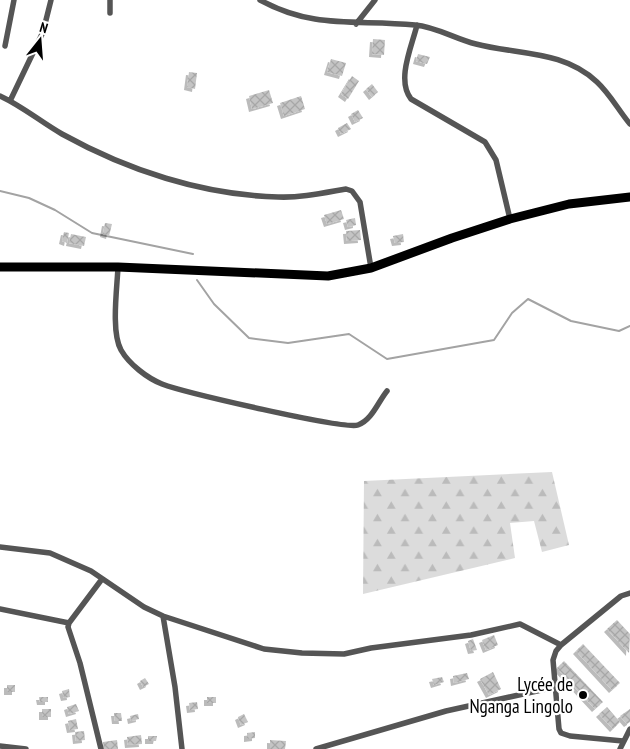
<svg xmlns="http://www.w3.org/2000/svg" width="630" height="749" font-family="'PT Sans Narrow',sans-serif">
  <style>
    .forest { fill: url(#forest-firs) }
    .lines { fill: none; stroke-linecap: round; stroke-linejoin: round }
    .stream { stroke: #a3a3a3; stroke-width: 2 }
    .building { fill: url(#building-cross-hatch); filter: url(#shadow) }
    .minor { stroke: #555; stroke-width: 5.5 }
    .primary { stroke: #000; stroke-width: 9 }
    .poi-dot { fill: #000; stroke: #fff; stroke-width: 2 }
    .labels { text-anchor: middle; stroke-width: 4.5; stroke-linejoin: round; paint-order: stroke }
    .poi-label { font-size: 19px; fill: #000; stroke: #fff; text-anchor: end }
  </style>
  <defs>
    <pattern id="forest-firs" width="22" height="20" patternUnits="userSpaceOnUse" patternTransform="scale(1.25)"><rect width="22" height="20" fill="#dcdcdc"/><path d="M5 1l3.5 6h-7zM16 11l3.5 6h-7z" fill="#bbb"/></pattern>
    <pattern id="building-cross-hatch" width="8" height="8" patternUnits="userSpaceOnUse" patternTransform="scale(1.25)"><rect width="8" height="8" fill="#c4c4c4"/><path d="M0 0l8 8M0 8l8-8" fill="none" stroke="#a7a7a7"/></pattern>
    <filter id="shadow"><feDropShadow dx="-3" dy="3" stdDeviation="0" flood-color="#0004"/></filter>
  </defs>
  <rect width="100%" height="100%" fill="#fff"/>
  <path class="forest" d="M552,472L569,545L542,552L534,521L510,523L515,558L363,594L364,481Z"/>
  <g class="lines">
    <path class="stream" d="M0,191L29,198L55,210L92,233L193,254
      M197,280L214,304L249,338L288,343L349,334L387,359L494,340L512,313L528,299L571,321L619,331L630,326"/>
  </g>
  <path class="building" d="M373,39L385,40L384,55L372,54Z
    M418,54L430,57L427,64L416,61Z
    M331,59L346,63L342,76L327,72Z
    M189,72L197,73L195,89L187,87Z
    M352,76L359,81L348,99L341,94Z
    M372,84L378,92L372,97L366,89Z
    M269,90L273,103L252,109L249,96Z
    M301,96L305,109L284,116L280,103Z
    M358,110L363,118L355,122L351,114Z
    M347,123L351,129L341,134L338,128Z
    M341,210L344,219L327,224L324,215Z
    M355,218L356,225L348,227L346,220Z
    M105,223L112,224L109,236L103,234Z
    M360,230L361,240L347,241L346,231Z
    M64,232L69,233L67,243L62,241Z
    M71,234L86,237L84,246L69,243Z
    M403,234L404,242L395,243L393,236Z
    M617,620L630,634L629,653L607,629Z
    M494,635L498,645L486,650L482,640Z
    M473,639L477,650L471,651L468,641Z
    M583,644L620,683L612,690L576,651Z
    M564,661L603,702L595,709L557,668Z
    M493,672L501,689L489,695L480,679Z
    M467,673L469,679L454,683L453,676Z
    M442,677L444,682L434,685L432,679Z
    M145,678L149,684L143,687L140,681Z
    M7,685H15V692H7Z
    M69,689L70,697L64,698L62,691Z
    M39,697H48V702H40Z
    M207,697H216V703H207Z
    M197,702L198,709L190,710L189,703Z
    M76,704L79,711L69,714L67,707Z
    M607,707L620,722L613,729L599,714Z
    M42,709H51V717H42Z
    M630,709V722L627,724L620,716Z
    M114,713H121L122,721H115Z
    M138,714L139,719L131,721L130,716Z
    M244,714L248,722L241,725L238,717Z
    M76,719L78,729L70,730L68,721Z
    M84,731L85,740L76,741L75,732Z
    M255,732V738L247,739V733Z
    M141,735L142,744L128,745L127,737Z
    M148,736H157L156,741H148Z
    M117,740L118,749H104L103,742Z
    M270,740L286,741L285,749H270Z"/>
  <g class="lines">
    <path class="minor" d="M110,0V13
      M260,0C315,30 357,19 415,25C437,27 455,39 476,44C518,55 563,50 597,82C610,94 619,111 630,124
      M356,24L375,0
      M417,25C412,46 396,80 411,99L485,142L496,160L510,219
      M5,46L14,0
      M0,96C22,106 41,122 62,134C127,170 202,195 278,197C300,198 323,193 346,189L352,191L360,202L371,268
      M10,101L43,32L51,0
      M118,267C117,289 111,332 121,350C129,364 147,378 162,384C183,392 344,430 358,425C372,420 378,402 387,391
      M0,547L50,553L91,571L144,607L163,616L264,649L302,653L344,654L371,648L471,635L520,624L561,645
      M0,609L69,623
      M163,616L175,687L182,749
      M623,741L570,736L561,733L559,729L553,660L556,651L561,645L621,596L630,593
      M0,746L26,749
      M101,749L80,663L68,627L69,623L102,579
      M316,749L446,711L555,687
      M620,749L630,729"/>
    <path class="primary" d="M0,267H118L328,276L371,268L452,238L510,219L569,204L630,197"/>
  </g>
  <circle class="poi-dot" cx="583" cy="695" r="5"/>
  <g class="labels">
    <g class="poi-label">
      <text x="573" y="691">Lycée de<tspan x="573" dy="22">Nganga Lingolo</tspan></text>
    </g>
  </g>
  <g transform="translate(40 40) rotate(17)" stroke="#ffffff" stroke-width="4" paint-order="stroke">
  <path d="M0-4L9 19L0 12L-9 19Z" fill="#000000"/>
  <text y="-8" font-size="14" font-weight="bold" text-anchor="middle" fill="#000000">N</text>
  </g>
</svg>
